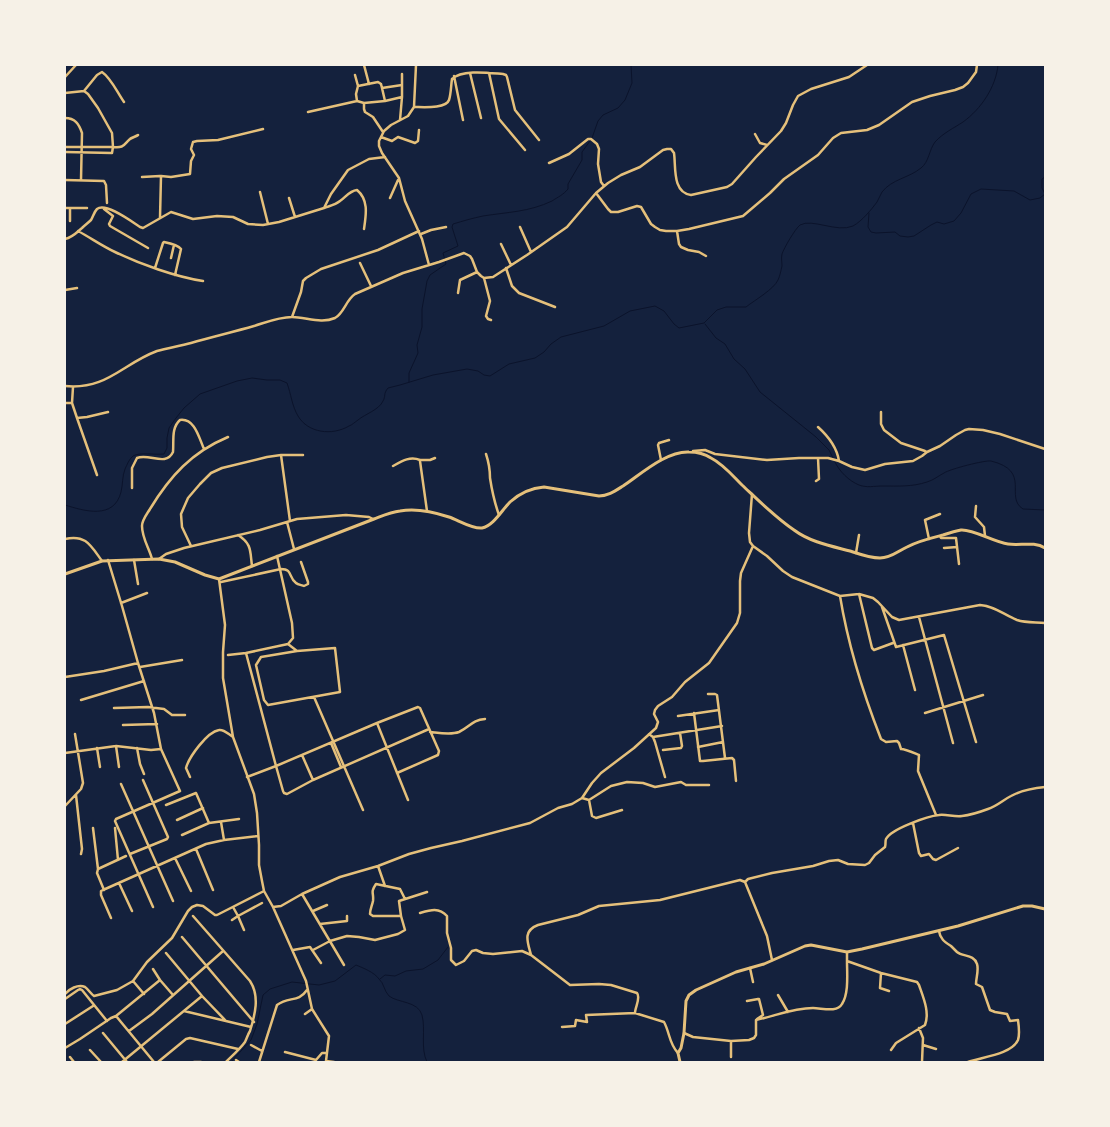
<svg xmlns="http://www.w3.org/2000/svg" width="1110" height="1127" font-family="'Titillium Web',sans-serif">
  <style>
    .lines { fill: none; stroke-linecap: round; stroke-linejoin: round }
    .stream { stroke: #0b132b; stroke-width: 1 }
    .minor { stroke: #e5c07b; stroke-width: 2.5 }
    .tertiary { stroke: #e5c07b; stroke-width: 3 }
  </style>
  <rect width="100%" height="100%" fill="#14213d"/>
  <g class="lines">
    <path class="stream" d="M592,138L598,121L603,115L618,108L625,100L632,83L631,65
      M869,213L868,227L871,232L876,233L895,232L900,236L908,237L914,236L931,225L937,222L944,224L954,221L961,213L971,194L981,189L1014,191L1030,200L1040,198L1045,194L1042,188V179L1045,177
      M705,324L716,338L725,344L734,359L745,369L760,392L816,437L829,450L833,458
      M409,382V373L418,353L417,345L422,327V309L427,281L430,275L446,264L443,253L458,246L452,227L453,224C463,221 473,218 483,216C508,212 529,212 552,201C558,197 563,195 568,189V184L582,160V152L590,141
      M835,462C839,471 849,481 859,485C867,488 874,486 882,486C898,486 912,487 927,482C934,480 938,476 944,473C950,469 985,460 991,461C1032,471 1004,497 1023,509L1045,510
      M65,505C84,511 114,520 121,492C123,484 122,477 125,469C127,465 129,459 133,456C139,452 155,455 164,454L167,448V438L169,428L176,418L184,408L200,394L237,381L252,378L267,380H280L287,383C291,394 292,406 298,416C308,433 332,436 349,426C352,425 355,422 358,420C365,414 379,410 383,401C386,396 383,394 388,388L400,385L433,375L467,369L478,371L484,375L490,376L509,364L535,358L544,352L551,344L561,337L604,326L630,311L655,306L664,311L674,324L679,328L704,323L717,310L726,307H746C755,300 774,289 778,280C780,276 781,270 782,266C782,262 781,258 782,254C784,248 795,229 800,225C812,218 837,233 853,226C862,221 871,210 877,202C879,199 880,195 882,192C892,179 909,178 921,168C929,162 929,150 935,142C943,133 954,128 963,122C981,109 996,87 998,65
      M380,979L385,975L395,976L406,971L423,969L438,960L448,947
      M231,1062L251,1040L257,1024L263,995L270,989L292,982L319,985L335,981L356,965C363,968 374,972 379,979C384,983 384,991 389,996C398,1003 418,1001 422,1015C426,1030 420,1048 427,1062"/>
    <path class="minor" d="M364,65L369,84
      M416,65L414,107L408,116L391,125L384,131L379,141V146L382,153L399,178L405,201L422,239L429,265
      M470,73L481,118
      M489,73L499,119L525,150
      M355,75L358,86
      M454,76L463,120
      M65,77L76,65
      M84,91L97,75L102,72C111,78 117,92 124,102
      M65,93L84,91L88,94L98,108L112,133L113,147C125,148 123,145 130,139C131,138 137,136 138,135
      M357,101L356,94L358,86L378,82L381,84L382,88
      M385,101L402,97
      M364,103V109L365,112L373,117L383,132
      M414,107C423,107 446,109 449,100C451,94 451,85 452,79C462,69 490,73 503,74L506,75L507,77L515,110L539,140
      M308,112L357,101L364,103L385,101L382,88L402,85
      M65,118C75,118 79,124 82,133L81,180
      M400,120L402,97V74
      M755,134L760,143L767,145
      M381,137L392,141L398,137L415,143L418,141L419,130
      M65,147H113L112,153L65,152
      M549,163L569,154L588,139H591L597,144L599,149L598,164L601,182L604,186
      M142,177L160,176
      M65,180L104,181L106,185L107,203
      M260,192L268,224
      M596,193L608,209L611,212H618L637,206L641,207L651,224L655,227L660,230L666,231H677L689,229L743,216L770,193L784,179L818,155L833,138L841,133L867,130L879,125L912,102L930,96L955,90L963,87L968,83L976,72L977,65
      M289,198L295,217
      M390,198L398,180
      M65,208H87
      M324,208C329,206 335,205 340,201C346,197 349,191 357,190C369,200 366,215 364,229
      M104,209L113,216L109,224L110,226L148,248
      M160,218L161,176L171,177L190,174L191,161L194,155L191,149L193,142L197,141L218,140L263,129
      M70,221V208
      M520,227L531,252
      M78,231C91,238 102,246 115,252C140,264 176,277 203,281
      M677,231L679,244L681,247L688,250L699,252L706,256
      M421,234L431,230L446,227
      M65,239C73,237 76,233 82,228C85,225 88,223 91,220C93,217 94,212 97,209C106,202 132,222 140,227L143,228L171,212L193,219L217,216L233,217L248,224L263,225L279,222L324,208L331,194L348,170L369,159L385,157
      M501,244L511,265
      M171,258L174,245
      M360,263L371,286
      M155,268L163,243L164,242C169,243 178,245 181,249L175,275
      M506,268L512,286L519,293L555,307
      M484,278L490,301L486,316L488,319L491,320
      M65,290L77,288
      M458,293L460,280L477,272
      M292,317L301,292L303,281L306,278L321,269L378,250L419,231
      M65,386C107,390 122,364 157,351C168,348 180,346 191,343C212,337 233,332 254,326C267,322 279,317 292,317C306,317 321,324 335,318C344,313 346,300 355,294L403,273L439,262L464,253L470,256L472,259L477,272L481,276L484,278L493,277L527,255L567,227L596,193L608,183L621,175L640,167L663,150L667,149H671L674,153C676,166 672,193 691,195L727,187L732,184L756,157L781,131L786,123L793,105L798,96L811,89L849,77L867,65
      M73,387L72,403L77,418L87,417L108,412
      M65,403H72
      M881,412V424L884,430L901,443L925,451L927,452
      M77,418L97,475
      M818,427C828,436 837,448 839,461
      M693,451L705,450L715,454L767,460L799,458H828L839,461L852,467L865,470L885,464L913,461L922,456L927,452L940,446L956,435L965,430L969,429L983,430L1000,434L1045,449
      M486,454C489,463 490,469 490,478C492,491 495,504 499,515
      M281,455L290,521
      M661,460L658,445L659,443L669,440
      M393,466C402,461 410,456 420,460
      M816,481L819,479L818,458
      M132,488V468L137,458C149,453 166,467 173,452C174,441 171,428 180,420C195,418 199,438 204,449
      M752,494L749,533L750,542L753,546L767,556L783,571L792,577L840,596L859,594L873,598L878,602L892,617L899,620L980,605C995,606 1004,615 1017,620C1026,623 1036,622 1045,623
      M976,506L975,517L984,527L985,536
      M427,511L420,461L421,460H430L435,458
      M287,522L294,549
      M238,535C252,544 250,551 252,566
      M940,536L941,538H956L959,564
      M65,539C86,534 91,546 102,561
      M929,539L925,520L940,514
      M191,546L182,527L181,514L188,498L200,484L211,473L222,468L267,457L281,455H303
      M944,548L957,547
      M856,553L859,535
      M152,559C149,548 142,538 142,526C142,520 147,514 150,509C170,476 192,452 228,437
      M159,559L166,554L184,548L260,530L297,519L346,515L369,517L373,519
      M108,560L122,606L138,663L154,713L161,749L180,791L116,819L115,821L153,907
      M134,560L138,584
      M219,579L225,625L223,652V678L233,737L254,794L257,813L259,845V865L262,881L264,891L273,907L281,906L302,894L340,877L378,866L409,854L431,848L462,841L530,823L558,808L572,804L582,798L592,783L601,773L634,748L656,728L658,722L654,714L655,710L658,706L672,697L685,682L709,663L737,623L740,613V581L741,573L753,546
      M221,582L281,569C293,569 288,577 296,583C298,585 302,585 304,586L308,584V582L301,562
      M859,594L872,648L874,650L893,643
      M840,596C848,645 863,693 881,739L886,742L897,741L899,743L901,749C905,749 914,753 919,755L918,771L936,815
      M121,603L147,593
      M882,607L896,647L944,635L976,742
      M919,617L953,743
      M288,644L297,651L335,648L340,692L268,705L264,700L256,665L261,657L297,651
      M903,645L915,690
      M228,655L246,653
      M140,667L182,660
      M65,677L104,671L138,663
      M708,694H715L717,695L725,758
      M314,697L363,810
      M81,700L144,681
      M114,708L148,707L164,709L172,715H185
      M694,713L700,761H703L732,758L734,760L736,781
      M925,713L983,695
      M678,716L719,710
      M377,723L408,800
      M123,725L157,724
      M430,732C440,733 451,735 459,732C470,727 472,720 485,719
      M649,734L653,737L655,742L665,777
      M653,737L722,726
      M331,743L341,767
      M116,746L119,767
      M698,747L723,742
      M97,748L100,767
      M137,748L140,764L144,774
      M663,750L681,748L682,746L680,733
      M65,753L116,746L151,750L161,749
      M302,755L313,780
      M397,773L438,755L439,751L420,708L418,707L377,723L276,766L283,791L284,793L287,794L313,780L429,729
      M190,777L186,768C189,757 207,732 219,730C224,729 228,734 233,737
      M247,777L276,766L246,653L288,644L293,638L292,623L277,556
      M121,784L173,901
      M76,795L82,849L81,854
      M582,798L589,800L611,786L627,782L643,783L655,787L681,782L686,785H709
      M589,800L592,816L596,818L622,810
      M166,805L196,793L209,823L239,819
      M65,806L81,789L83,783L75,734
      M177,820L203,808
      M221,822L224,840
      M913,823L919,853L921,856L929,854L933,859L936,860L958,848
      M93,828L98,869
      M115,828L118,860
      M182,835L209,823
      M196,849L213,890
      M130,854L167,839L168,837L143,780
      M175,858L191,891
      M378,866L385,886
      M745,882L767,936L772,960
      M119,883L132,911
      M104,890L97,873L98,869L126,856
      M302,894L344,965
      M405,899L400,889L376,884C370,893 374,892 373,901C372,906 370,909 370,914L373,916H401L399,901L427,892
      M233,907L238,916L262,903
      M273,907L306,981L312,1009L329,1036L326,1061L334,1062
      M313,911L327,905
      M420,913C430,910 439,907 447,916V933L451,948V960L456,965L464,961L472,951L476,950L483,953L493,954L522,951L531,955L570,985L599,984L611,985L637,993C641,998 635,1007 635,1013L664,1022C670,1033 669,1044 678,1053
      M193,916L250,981C260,996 255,1015 250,1031C248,1034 247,1038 245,1042C240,1049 232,1056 226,1062
      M111,918L101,895V891L103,890L206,844L224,840L258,836
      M232,920L238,916L244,930
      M320,924L347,921V916
      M939,931C940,939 945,942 951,946C953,948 955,950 957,952C963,957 974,954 977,964C979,970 976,978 976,984L982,987L990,1010L995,1012L1007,1014L1010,1021L1018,1020C1019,1027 1020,1034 1018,1040C1011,1055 981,1057 968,1062
      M182,937L254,1022
      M293,950L310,947L321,963
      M313,950L330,941L347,936L359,937L375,940L398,934L405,930L401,916
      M847,952V961L881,973L917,982L919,985C923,997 930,1012 925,1025L896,1043L891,1050
      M166,953L202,996L226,1021
      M531,955C528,943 522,931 538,925L578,915L599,906L660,900L740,880L745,882L748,879L772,873L813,866L829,861L838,860L848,864L865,865L869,863L875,855L885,847C886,844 885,841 886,839C891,829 928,816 939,815C946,814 954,817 962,816C971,815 980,812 988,809C997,806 1003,800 1011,796C1022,790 1034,788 1045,787
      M750,968L753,982
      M153,969L160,980L173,995
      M881,973L880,988L889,991
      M133,981L144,994
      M65,994C69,989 78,984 85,987C88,989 91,994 94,996L117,990L133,981L147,962L172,938L188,911L192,907L197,905L203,906L215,915H217L264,891
      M778,995L788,1012
      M65,999L78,990L80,989L82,990L107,1021
      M747,1001L758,999H759L763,1015L757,1019
      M184,1011L251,1027
      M305,1014L312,1009
      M116,1016L154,1062
      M65,1024L93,1006
      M562,1027L575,1026L576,1020L587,1022L586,1015L635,1013
      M919,1028L923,1038L922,1062
      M129,1031L152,1014L223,951
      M103,1033L127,1062
      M684,1033L693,1037L731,1041
      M251,1045L262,1051
      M923,1045L936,1049
      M65,1048L80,1039L111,1018L116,1016L160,980
      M90,1050L101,1062
      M285,1052L316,1060L322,1053H327
      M70,1057L74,1062
      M731,1057V1041L749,1040L754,1038L756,1035V1020C775,1016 793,1008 813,1008C822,1008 837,1013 842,1004C849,993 847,974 847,961
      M236,1060L239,1062
      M122,1062L202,996
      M158,1062L186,1039L190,1038L238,1049
      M194,1062H201
      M259,1062L277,1005C289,996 298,1003 307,990"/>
    <path class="tertiary" d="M65,574L102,561L159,559L175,562L205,575L219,579L374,519C382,516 391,512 400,511C416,508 434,512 449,517C458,520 472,529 482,528C493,526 502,510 510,502C520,493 531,488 544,487L599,496C608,496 615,491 623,486C641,474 666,451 689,452C696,452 705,454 711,458C723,464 733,476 742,485C758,500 776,518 794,530C810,542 831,546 850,551C859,554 870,558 880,558C891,558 898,551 907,547C918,541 931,538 943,535C949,533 955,531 961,530C973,529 994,542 1008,544C1020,546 1034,541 1045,548
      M680,1062L678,1053L681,1048L684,1033L686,1001L689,995L696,990L736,972L764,964L805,946L811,945L847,952L862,949L958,926L1023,906H1032L1045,909"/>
  </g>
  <rect width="1110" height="1127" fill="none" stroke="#f6f1e7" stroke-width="132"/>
</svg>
